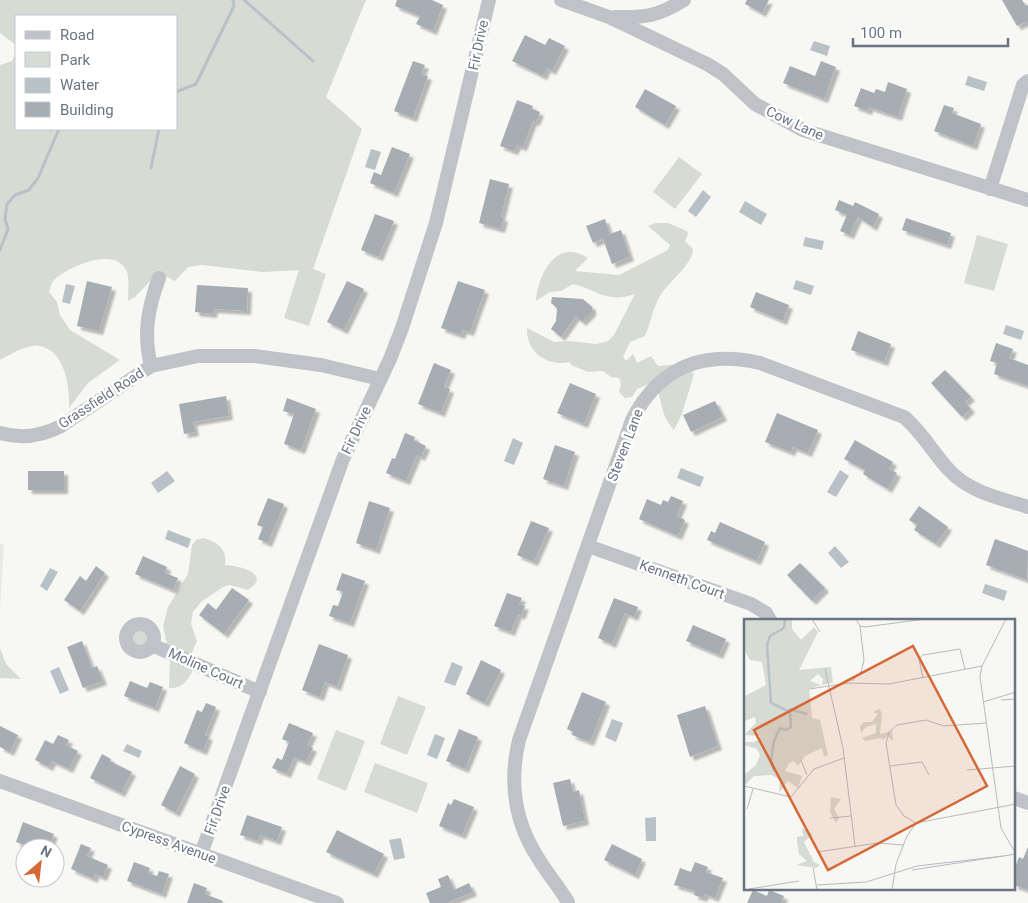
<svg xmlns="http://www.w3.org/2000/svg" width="1028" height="903" font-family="Roboto,sans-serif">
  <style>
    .built { fill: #e7e9e8 }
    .green { fill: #d6dbd4 }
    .water { fill: #b8c1c6 }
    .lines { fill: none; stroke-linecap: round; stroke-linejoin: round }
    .stream { stroke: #b8c1c6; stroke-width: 3 }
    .building { fill: #a6adb3; filter: url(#shadow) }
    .minor { stroke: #bfc2c6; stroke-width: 14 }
    .labels { text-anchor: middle; stroke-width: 5; stroke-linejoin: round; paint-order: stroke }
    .street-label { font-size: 14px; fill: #697583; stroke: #fff }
    .inset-river { fill: none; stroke: #b8c1c6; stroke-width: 2.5 }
    .inset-road { fill: none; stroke: #b6bbc0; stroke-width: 1 }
    .view { fill: #d46937; fill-opacity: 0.15; stroke: #d46937; stroke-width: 2.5 }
    .inset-edge { fill: none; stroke: #697583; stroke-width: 2.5 }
  </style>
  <defs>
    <filter id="shadow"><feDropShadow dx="4" dy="4" stdDeviation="1" flood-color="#0004"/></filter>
  </defs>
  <rect width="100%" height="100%" fill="#f7f7f4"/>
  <path class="built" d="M0,544L4,545L0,608Z"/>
  <path class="green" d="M0,0H366L326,97L362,129L313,269L326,274L309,326L284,318L299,270L262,272L202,265L188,267L175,281L163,275H156L135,297L128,301C128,293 130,276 126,270C114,246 67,267 53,281C51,284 50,288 49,292L57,302L60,315L70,330L120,360L88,383L69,408C70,387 65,351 40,346C28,343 10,355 0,360V65L12,61L16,52V129H176V16H16V45L0,33Z
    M679,157L702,174L675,209L653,192Z
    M656,223H668L687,231L688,234L685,241L693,249C692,265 670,281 662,293C653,306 651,322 645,336L630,342L623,357L626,361L633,354L637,363L651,356L658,366L682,364L694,374L682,414L674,430C659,414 663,399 654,382L637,389L632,397L625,398L619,392L621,384L619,378L611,377L603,371L588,372L571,365L570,362C547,367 526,352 527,328L554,342L570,341L596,344L608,341L614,335L635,294C606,304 598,290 573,284L561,291L550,292L536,301C538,275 556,237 588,258L575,271L619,275L668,250L670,245L648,226Z
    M977,235L1008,244L994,291L964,283Z
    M203,538C217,541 228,550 225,565C238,565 273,574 248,590L230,585L223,587L201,602L193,612L191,624L197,641L190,657L193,669C189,680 182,689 169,688L170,660L163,626L168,607L188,574L192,545L196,540Z
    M129 638a11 11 0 1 1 22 0a11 11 0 1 1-22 0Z
    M0,648L6,664L21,679L0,678Z
    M398,696L426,707L407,755L380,744Z
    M336,730L365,741L346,791L317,779Z
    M375,763L428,783L417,813L364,792Z"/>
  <path class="water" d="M814,41L830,46L827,56L810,50Z
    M968,76L987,82L984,91L965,85Z
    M371,149L381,152L375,170L365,167Z
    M703,190L711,197L696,217L688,211Z
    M745,201L767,214L761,225L739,212Z
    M805,237L824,241L822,250L803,246Z
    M796,280L814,286L811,295L793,289Z
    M66,284L75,286L70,304L62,302Z
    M1006,325L1024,331L1021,340L1003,334Z
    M513,438L523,443L514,465L504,461Z
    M681,468L704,477L700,487L677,478Z
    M840,470L849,476L836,497L827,492Z
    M167,471L175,481L158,493L151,483Z
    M168,530L191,539L188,548L165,539Z
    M835,546L849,562L841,568L828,553Z
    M50,568L58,572L47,591L40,586Z
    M985,584L1007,591L1004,601L982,593Z
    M452,662L463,667L455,686L444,682Z
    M59,667L69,690L60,694L50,671Z
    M612,719L623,723L616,742L605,737Z
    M435,734L445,738L437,759L427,755Z
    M127,744L142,751L139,758L123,751Z
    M656,817V841H646L645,818Z
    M401,838L405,858L394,860L389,840Z"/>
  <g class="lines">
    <path class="stream" d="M244,0L313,61
      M176,92L196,84L234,6L233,0
      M151,168L159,129
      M0,250L8,229L5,219L7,204L15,195L29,190L38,178L59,129"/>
  </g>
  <path class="building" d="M397,0H432L443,5L433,31L416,24L420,16L395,6Z
    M747,0H769L762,13L745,4Z
    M1002,0H1022L1026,6L1028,5V26L1026,22L1017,26Z
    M525,35L545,45L549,38L565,46L552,71L547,68L543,76L512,61Z
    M413,61L425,65L421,74L428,76L413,118L394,111Z
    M821,61L836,67L824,99L783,83L790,66L815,76Z
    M888,82L907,89L898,117L869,107L868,111L854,106L861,88L874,93L876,89L885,92Z
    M645,89L676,106L665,125L635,107Z
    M517,100L533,106L532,109L540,112L536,122L533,121L523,147L517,145L514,151L500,146Z
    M944,105L954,108L952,113L981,124L973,146L934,131Z
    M392,147L410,154L394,193L370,183L374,172L381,175Z
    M490,179L509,184L501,217L504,218L501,229L479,223Z
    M839,200L853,206L855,202L879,214L873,227L858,217L850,235L840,231L847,215L835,210Z
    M375,214L394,221L379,257L361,250Z
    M906,218L951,233L947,245L902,230Z
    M605,219L610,234L621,230L630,257L612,264L603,239L593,243L586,226Z
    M87,281L112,287L99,331L77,326Z
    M347,281L364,289L344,330L327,322Z
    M458,281L485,290L470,332L463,330L461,335L441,328Z
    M197,285L248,288L247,311L214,309L213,314L195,312Z
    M756,292L789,305L783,321L750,307Z
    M552,297L583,299L592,307V312L582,322L576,316L561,337L551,329L556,321L557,308L551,303Z
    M858,331L891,344L884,362L851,350Z
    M996,343L1013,349L1009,358L1028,365V386L994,374L997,363L990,361Z
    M434,363L451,370L444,387L450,389L441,413L418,404Z
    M945,370L971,397L965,402L971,409L962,417L931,383Z
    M570,383L596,394L584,424L557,413Z
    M226,396L229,416L193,422L195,432L184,434L179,404Z
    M287,398L316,409L301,450L284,444L294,414L283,411Z
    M715,401L723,417L691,432L683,415Z
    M777,413L818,430L808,453L793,447L791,452L765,442Z
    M405,433L415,437L414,440L426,446L421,457L417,455L406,481L386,473L392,458L395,459Z
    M855,440L893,462L889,469L897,473L888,489L863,474L865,470L844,459Z
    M555,445L575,452L564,486L543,479Z
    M28,471H64V490H28Z
    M671,496L683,501L677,516L685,520L678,536L639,519L647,499L661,505L663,500L668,502Z
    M268,498L284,504L268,543L258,539L263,527L257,525Z
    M369,501L390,508L376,550L356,543Z
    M919,506L948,527L936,544L914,530L917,525L909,520Z
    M531,521L549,528L534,562L517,555Z
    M720,522L765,542L757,561L707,540L711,531L715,533Z
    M995,539L1028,551L1027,580L986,565Z
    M143,556L167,567L165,573L178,578L173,590L135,574Z
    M800,563L825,588L812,601L787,575Z
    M96,566L105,573L80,611L64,600L80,576L86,581Z
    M342,573L365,581L350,623L329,616L333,605L338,606L343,592L336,590Z
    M232,588L249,600L224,634L199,615L208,603L216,610Z
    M507,593L522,598L519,604L525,606L521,616L518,614L511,632L494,626Z
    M614,598L638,607L634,617L625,613L612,644L598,638Z
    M693,625L726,639L719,655L686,641Z
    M82,641L92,668L97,666L103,681L83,688L67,647Z
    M319,644L348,655L337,687L325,682L320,697L302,690Z
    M481,660L501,670L485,703L466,694Z
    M130,681L147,688L150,682L163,687L155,708L124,696Z
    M582,692L606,702L590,742L572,735L573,732L567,729Z
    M206,703L216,707L205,735L209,736L203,751L184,743L197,710L202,712Z
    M705,706L718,746L690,757L677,715Z
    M289,723L313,733L307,745L313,748L306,762L294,757L287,774L272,768L277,758L282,760L289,742L282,739Z
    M0,726L18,735L10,752L0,747Z
    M459,729L478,737L465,769L446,761Z
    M58,735L69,740L66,745L78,751L69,769L52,761L49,767L35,760L45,740L53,744Z
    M102,754L111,759L110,761L132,772L121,793L90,778Z
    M180,766L195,774L176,813L161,805Z
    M570,779L573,792L579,790L585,821L563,826L553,783Z
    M454,799L474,807L462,835L439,826L448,803L451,805Z
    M247,815L282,827L277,841L260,835L258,841L240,835Z
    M23,822L54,834L48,848H32L16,842Z
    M337,830L384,854L374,874L326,852Z
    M81,844L91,848L87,856L108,865L103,877L95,874L94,879L71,869Z
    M612,844L642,859L635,875L604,860Z
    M1028,847V890L1014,885V870L1019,857L1023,859Z
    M134,862L150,868L148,873L157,876L159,871L169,874L162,894L127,881Z
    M695,862L708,867L706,872L723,878L715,898L705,894L703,898L694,895L695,891L674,885L680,868L691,872Z
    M448,875L454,890L469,883L473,892L447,903H430L426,893L441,887L438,879Z
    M194,883L207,888L205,894L223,901L222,903H187Z
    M753,890L767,896L769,890L784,896L781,903H747Z"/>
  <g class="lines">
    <path class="minor" d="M561,0L609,17L707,64L723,74L755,104L803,130L1028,200
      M615,17C645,18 658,16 684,0
      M990,189L1023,85L1028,81
      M151,366C143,334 148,308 159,278
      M0,433C21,439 42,436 61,426L151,366L198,356H254L321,365L380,379
      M588,546L751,604L766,613L770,620
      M126 638a14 14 0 1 1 28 0a14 14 0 1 1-28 0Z
      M152,645L260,692
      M0,781L337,903
      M1014,798L1028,803
      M201,854L343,459L390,359L402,328L436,223L489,0
      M568,902C559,887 547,873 538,858C514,821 509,782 519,740L632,420C659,367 703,350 760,363L904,417C922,432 933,453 949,470C969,492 1000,498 1028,507"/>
  </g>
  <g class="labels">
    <g class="street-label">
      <text transform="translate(478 45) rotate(-78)" y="5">Fir Drive</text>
      <text transform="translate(795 123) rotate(25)" y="5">Cow Lane</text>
      <text transform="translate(101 398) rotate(-33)" y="5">Grassfield Road</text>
      <text transform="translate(356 430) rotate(-65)" y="5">Fir Drive</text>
      <text transform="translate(625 445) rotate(-69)" y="5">Steven Lane</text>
      <text transform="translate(682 579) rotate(20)" y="5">Kenneth Court</text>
      <text transform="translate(206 668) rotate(24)" y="5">Moline Court</text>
      <text transform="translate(217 810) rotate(-70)" y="5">Fir Drive</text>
      <text transform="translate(169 842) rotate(20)" y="5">Cypress Avenue</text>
    </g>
  </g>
  <g transform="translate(744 619)">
    <rect width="271" height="271" fill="#f7f7f4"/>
    <path d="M0,0H48V10L57,21L70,8L74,13L55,51L87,48L89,64L78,66L79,60L74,55L66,62L77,66L65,70L68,99L76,101L84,136L80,137L78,129L61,137L54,147L50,142L45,144L41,152L58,157L54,169L44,162L35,174L36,161L28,156L10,157L0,167V156L12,146L16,136L13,130L0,126L1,123H10L16,120V117L0,116L12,104L11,98L1,102V77L22,66L18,43L6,41L0,30ZM135,90L138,94L136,115L148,112L149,122L143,117L139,121L137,119L121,122L118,119L132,114V105L122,108L117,114L116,107L120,103H128L134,95L129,93ZM87,178L97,180L90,190L95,199L92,204L86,192ZM58,209L69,215L60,223L70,243L76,246L72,249L52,246L63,242L55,235L53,223V218L59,217Z" fill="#d6dbd4"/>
    <path class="inset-river" d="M45,90L63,95M30,152L27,142L30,122L36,109L42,111L47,108L46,93L27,84L23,26L26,17L40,9L41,0"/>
    <path class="inset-road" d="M68,0L76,13M112,0L116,7L121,8L181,0M262,0L238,47L236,58L257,209L272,235M81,50L99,129L111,227M179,59L175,40L179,36L216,30L221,50M108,62L117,53L120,41L116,7M65,70L105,64L145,65L238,47M257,81L272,80M239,83L272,73M57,141L63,156M146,147L178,143L185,156M223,151L272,147M0,167L47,178L70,150L100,139M3,190L9,170M86,199L107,197M172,204L160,197L152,186L142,124L145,113L153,106L182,101L200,107L242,104M73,233L134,224L159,226M69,249L73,271M168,251L272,235M73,266L122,263L173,247L260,237M5,270L55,262M148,271L152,245L163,217L172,204L272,185"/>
    <path class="view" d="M169,27L243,167L84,251L10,111Z"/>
    <rect width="271" height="271" class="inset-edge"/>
  </g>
  <rect x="15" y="15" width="162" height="115" fill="#ffffff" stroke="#c3c8cd"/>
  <rect x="25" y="31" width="25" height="8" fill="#bfc2c6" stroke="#c3c8cd"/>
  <text x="60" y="40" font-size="15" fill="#697583">Road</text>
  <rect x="25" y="52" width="25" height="15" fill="#d6dbd4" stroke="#c3c8cd"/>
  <text x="60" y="65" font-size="15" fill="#697583">Park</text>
  <rect x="25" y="78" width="25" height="15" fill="#b8c1c6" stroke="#c3c8cd"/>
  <text x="60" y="90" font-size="15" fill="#697583">Water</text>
  <rect x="25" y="102" width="25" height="15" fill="#a6adb3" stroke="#c3c8cd"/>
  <text x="60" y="115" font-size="15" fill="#697583">Building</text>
  <g transform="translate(40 863) rotate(28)"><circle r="24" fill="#ffffff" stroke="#c3c8cd"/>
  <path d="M0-4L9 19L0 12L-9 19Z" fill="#d46937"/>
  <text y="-8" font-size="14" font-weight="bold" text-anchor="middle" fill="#697583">N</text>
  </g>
  <path d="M853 38v8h155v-8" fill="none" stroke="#697583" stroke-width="2.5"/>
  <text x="860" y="38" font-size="15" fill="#697583" stroke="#ffffff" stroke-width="4" paint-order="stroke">100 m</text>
</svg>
